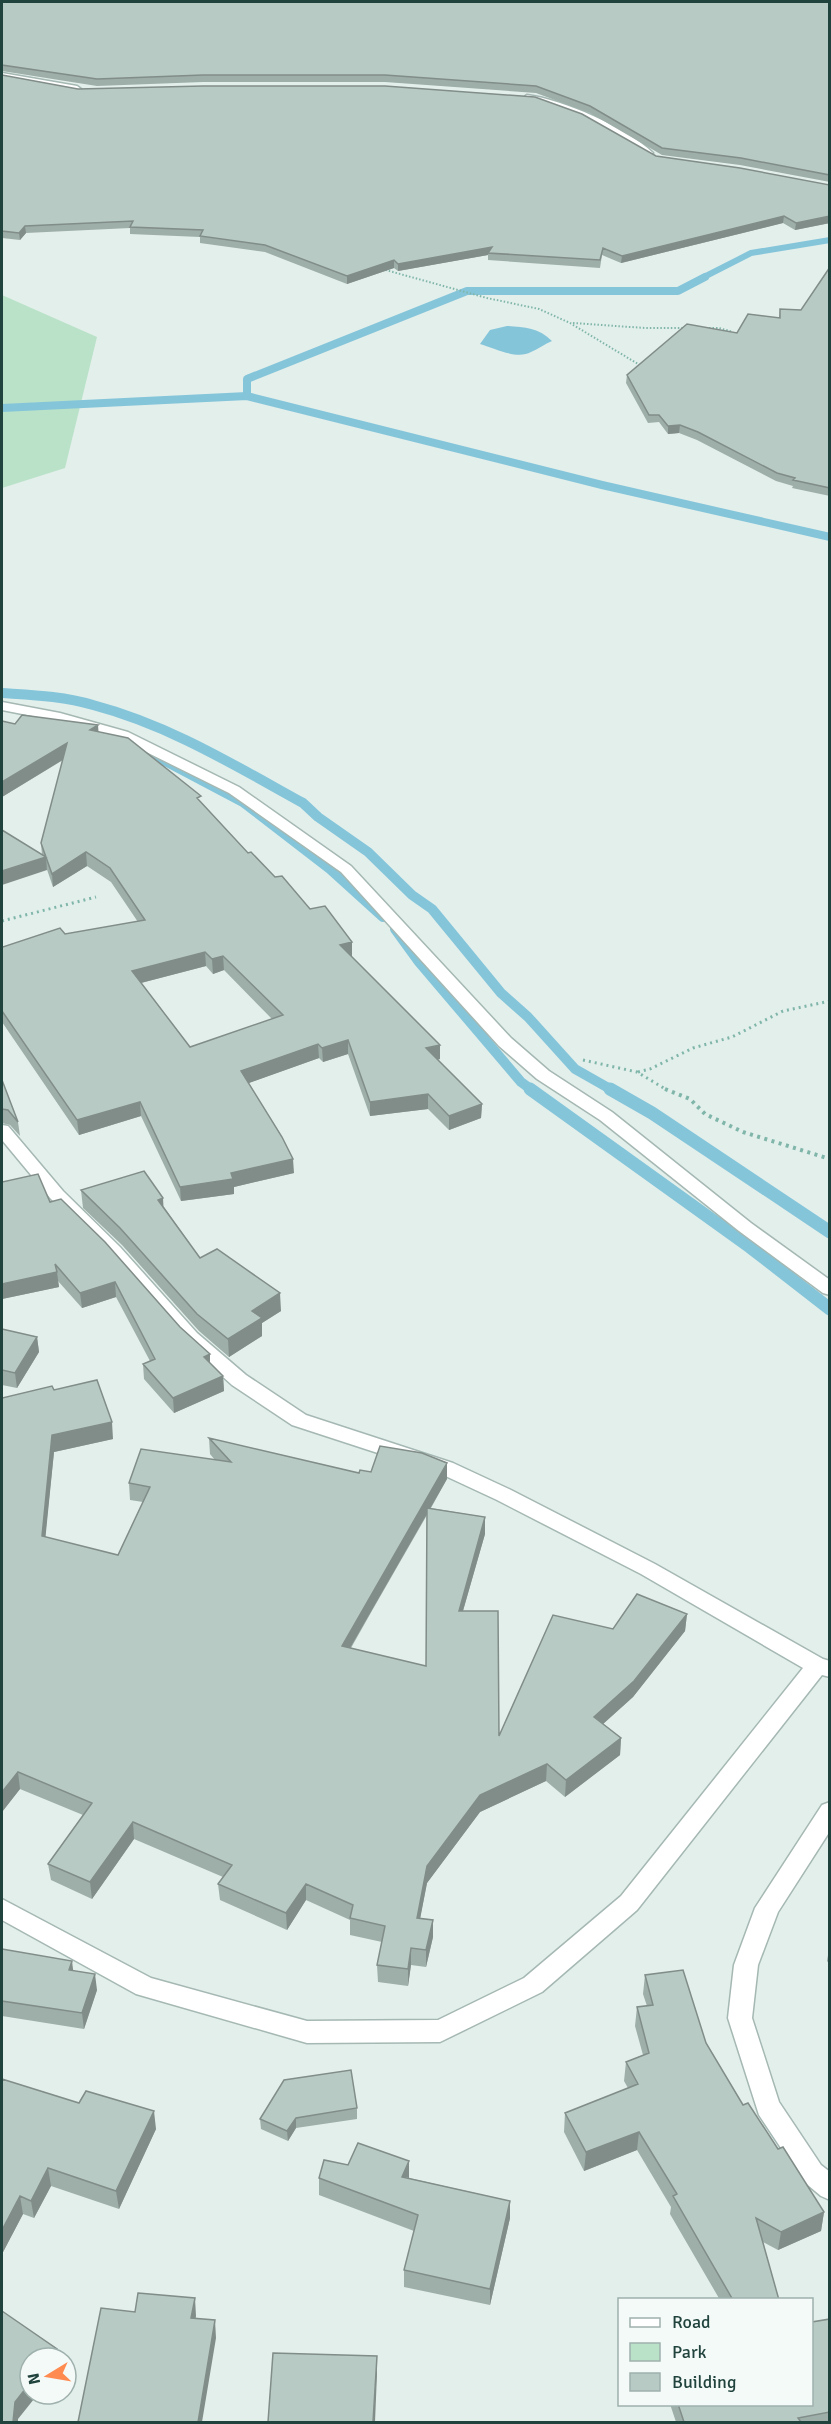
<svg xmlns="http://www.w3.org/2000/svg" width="831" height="2424" font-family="Signika,sans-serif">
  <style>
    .green { fill: #bae2c8 }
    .water { fill: #85c5da }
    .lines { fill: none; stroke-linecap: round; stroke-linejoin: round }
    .stream-far3 { stroke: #85c5da; stroke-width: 6 }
    .stream-far2 { stroke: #85c5da; stroke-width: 8 }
    .stream-far1 { stroke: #85c5da; stroke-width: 10 }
    .stream { stroke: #85c5da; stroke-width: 13 }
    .minor-casing { stroke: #a5b8b3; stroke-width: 3 }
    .path-far2 { stroke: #80b6aa; stroke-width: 2; stroke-dasharray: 1.5 2; stroke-linecap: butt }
    .path-far1 { stroke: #80b6aa; stroke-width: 3; stroke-dasharray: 2 4; stroke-linecap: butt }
    .path { stroke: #80b6aa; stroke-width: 4; stroke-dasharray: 3 4.5; stroke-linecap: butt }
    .minor { fill: #fff; fill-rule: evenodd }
    .wall { fill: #9eaea9; fill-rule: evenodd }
    .shaded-wall { fill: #818d89 }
    .building { fill: #b8cac4; stroke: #818d89; stroke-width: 1.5; fill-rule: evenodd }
  </style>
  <rect width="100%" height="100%" fill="#e3efeb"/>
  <path class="green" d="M2,295L97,337L65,468L2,488Z"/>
  <path class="water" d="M507,326C524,327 539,328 552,341C545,344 538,349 531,352C517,360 494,348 480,344L490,330Z"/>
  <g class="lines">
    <path class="stream-far3" d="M702,278L751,253L830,240"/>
    <path class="stream-far2" d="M247,396V379L467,291H678L705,277
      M2,408L247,396L602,485L830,537"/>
    <path class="stream-far1" d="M2,693C32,695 63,696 93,705C169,725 234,765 303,803L318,817L368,852L412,895L432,909L501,993L528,1017L575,1069L612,1090
      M135,745L243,802L330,869L383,917
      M395,929L419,962L521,1082L532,1090"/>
    <path class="stream" d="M530,1089L750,1247L830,1309
      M610,1089L652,1113L830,1232"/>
    <defs>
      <path id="minor" d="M2,73L77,86L81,89L77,92L2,79Z
        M527,95C564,100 626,127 653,153L645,155L571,112L542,102L524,100L523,98Z
        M2,702L60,713L128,732L239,787L351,866L511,1038L549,1071L612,1112L751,1223L830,1280V1295L823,1293L739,1231L600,1120L537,1079L499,1046L341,872L229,793L118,738L58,721L2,710Z
        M2,1125L8,1126L63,1191L120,1247L197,1333L246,1375L306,1415L453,1463L511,1490L655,1564L823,1659L830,1661V1677L822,1675L637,1910L542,1992L440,2042L307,2043L136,1994L2,1920V1899L151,1978L307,2021L438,2020L524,1978L621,1896L803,1668L641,1574L497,1500L439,1473L292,1425L232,1385L183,1341L108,1255L51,1199L2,1140Z
        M830,1802V1831L778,1912L758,1965L752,2018L779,2102L821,2165L830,2172V2200L821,2196L803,2181L759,2115L728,2018L734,1965L755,1908L822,1805Z"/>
    </defs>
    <use href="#minor" class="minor-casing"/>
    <path class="path-far2" d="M382,269L487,298L539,309L570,323L643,367
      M573,323L645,328H688
      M702,328H719L733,332"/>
    <path class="path-far1" d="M2,921L96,897
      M583,1060L637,1072L667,1090
      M638,1072L650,1069L693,1048L732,1037L783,1011L830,1001"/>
    <path class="path" d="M665,1089L690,1099L705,1114L743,1132L830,1159"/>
    <use href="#minor" class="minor"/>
  </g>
  <path class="wall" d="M2,2H830V182L740,165L662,155L590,113L536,93L385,82H203L97,86L2,71V72Z
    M2,75L78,89L656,156L830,185V223L795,230L783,223L621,263L602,255L600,268L488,260V255L398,271L394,268L347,284L265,252L200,243V237L130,234V228L26,233L20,240L2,238Z
    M830,267V496L792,488L793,486L776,481L697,440L679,433L668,434L659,422L648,423L626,383L627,375L779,317L780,309L801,310Z
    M15,724L99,732L202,803L248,853L310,909L351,956L440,1045V1059L437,1060L482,1104L481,1118L449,1130L428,1109L370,1116L348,1054L323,1062L319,1058L248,1083L294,1173L234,1187V1194L181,1201L141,1116L79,1135L2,1022V946L3,947L65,934L138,922L111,882L87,866L53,887L42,855L41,843L63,760L2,797ZM206,966L213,974L224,970L272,1019L190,1047L141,983Z
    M2,1080L18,1122L20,1136L10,1125L2,1123Z
    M2,1182L50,1202L180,1327L210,1354V1363L223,1376L224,1391L174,1413L144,1379L143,1364L150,1361L116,1297L82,1308L58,1281L59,1287L2,1299Z
    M81,1190L164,1207L200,1258L281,1311L262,1323V1336L229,1357L199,1331L122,1245L83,1208Z
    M2,1329L37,1337L39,1352L17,1388L2,1385Z
    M54,1390L113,1439L54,1452L45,1537L118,1555L143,1502L130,1500L129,1483L215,1460L210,1454L209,1438L359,1473L371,1472L447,1463V1479L431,1508L485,1517V1534L463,1611L499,1736L613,1629L687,1614L685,1631L633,1697L603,1724L621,1738L620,1755L565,1797L546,1781L480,1812L427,1883L420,1918L433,1937L426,1967L411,1965L408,1986L378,1982L377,1965L382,1942L350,1935V1920L306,1900L287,1930L220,1900L218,1884L223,1877L134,1839L92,1899L51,1880L48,1864L83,1815L20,1789L2,1812ZM427,1515L426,1666L351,1648L373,1609Z
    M830,1944V1965L827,1961Z
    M2,1949L73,1971L97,1990L84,2029L2,2016Z
    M645,1975L706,2043L743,2105L778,2149L824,2212L821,2231L778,2250L763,2242L779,2300H720L670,2214L671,2207L637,2150L584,2171L564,2132L565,2113L628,2088L624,2081L626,2062L643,2055L635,2026L637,2007L647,2006L643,1994Z
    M2,2079L156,2129L119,2209L51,2186L34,2218L23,2214L2,2254Z
    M357,2108V2119L296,2128L288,2141L261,2129L260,2119Z
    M319,2178H409L510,2201V2218L490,2305L404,2287V2270L414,2231L319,2195Z
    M830,2319V2422H676L670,2404H812Z"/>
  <path class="shaded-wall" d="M784,216L783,223L621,263L622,256Z
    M830,216V223L795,230L796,223Z
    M25,226L26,233L20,240L19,233Z
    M492,247L488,253V255L398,271V264Z
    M394,260V268L347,284V276Z
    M680,425L679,433L668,434V426Z
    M98,725L99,738L90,730Z
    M67,743L69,756L2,797V782Z
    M86,852L87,866L53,887L52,874Z
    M46,857L47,870L2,885V871Z
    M352,942V956L340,959V945Z
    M205,952L206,966L133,985L132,971Z
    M223,956L224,970L213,974L212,959Z
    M348,1040V1054L323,1062L322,1048Z
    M318,1044L319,1058L241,1086V1071Z
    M440,1045V1059L426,1062V1048Z
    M428,1094V1109L370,1116V1102Z
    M140,1102L141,1116L79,1135L77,1120Z
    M482,1104L481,1118L449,1130V1116Z
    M293,1159L294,1173L234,1187V1194L181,1201L180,1187L231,1173Z
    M163,1198L164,1216L158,1200Z
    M57,1272L59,1287L2,1299V1284Z
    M115,1282L116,1297L82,1308L80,1293Z
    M280,1293L281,1311L262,1323V1336L229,1357L228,1339L252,1311Z
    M37,1337L39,1352L17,1388L15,1373Z
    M210,1354V1369L204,1357Z
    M223,1376L224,1391L174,1413L173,1398Z
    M112,1422L113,1439L54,1452L44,1552L42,1536L52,1435Z
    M447,1463V1479L342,1662V1646Z
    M485,1517V1534L458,1628L459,1611Z
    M687,1614L685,1631L633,1697L593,1733L594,1717Z
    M621,1738L620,1755L565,1797L566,1780Z
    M547,1764L546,1781L480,1812L427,1883L417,1935V1918L427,1866L480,1795Z
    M18,1772L20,1789L2,1812V1792Z
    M133,1822L134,1839L92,1899L90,1882Z
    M306,1884V1900L287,1930L286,1913Z
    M433,1920V1937L426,1967V1950Z
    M411,1948V1965L408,1986V1969Z
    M72,1961L74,1977L69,1970Z
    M95,1974L97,1990L84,2029L82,2013Z
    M154,2111L156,2129L119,2209L116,2191Z
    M296,2118V2128L288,2141L287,2131Z
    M639,2132L637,2150L584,2171L586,2152Z
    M409,2161V2178L402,2177Z
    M48,2168L51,2186L34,2218L31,2201Z
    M20,2196L23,2214L2,2254V2230Z
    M510,2201V2218L490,2305V2289Z
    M824,2212L821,2231L778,2250L781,2232Z
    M195,2298L196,2316L193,2336L191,2318Z
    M215,2320L216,2338L202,2422H198Z
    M57,2349L58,2358H50Z
    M377,2356V2374L375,2422H373Z
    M30,2383V2394H38L18,2419V2422H13L15,2402Z"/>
  <path class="building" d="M2,2H830V175L741,158L662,148L590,106L536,86L385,75H203L97,79L2,65Z
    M2,75L78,89L203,86H385L535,97L582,114L656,156L740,168L830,185V216L796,223L784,216L622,256L603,248L600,260L488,253L492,247L398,264L394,260L347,276L265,245L200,236L203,230L130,227L133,221L25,226L19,233L2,231Z
    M830,267V488L793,480L795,478L777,473L698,432L680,425L668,426L659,415H649L627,375L687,324L737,333L748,314L780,318V309L801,310Z
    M22,715L98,725L90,730L128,738L201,796L197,798L248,853L251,852L275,877L282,876L310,909L325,906L352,942L340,945L440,1045L426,1048L482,1104L449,1116L428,1094L370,1102L348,1040L322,1048L318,1044L241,1071L282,1137L293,1159L231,1173L233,1179L180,1187L140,1102L77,1120L2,1011V946L3,947L60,928L65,934L145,920L110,868L86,852L52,874L41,843L67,743L2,782V721L15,724ZM205,952L212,959L223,956L283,1015L190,1047L132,971Z
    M2,830L46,857L2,871Z
    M2,1080L18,1122L8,1110L2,1109Z
    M144,1171L163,1198L158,1200L200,1258L217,1249L280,1293L252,1311L262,1318L228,1339L197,1314L120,1228L81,1190Z
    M38,1174L50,1202L61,1199L105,1242L180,1327L210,1354L204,1357L223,1376L173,1398L143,1364L155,1359L115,1282L80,1293L55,1264L57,1272L2,1284V1182Z
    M2,1329L37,1337L15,1373L2,1370Z
    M97,1380L112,1422L52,1435L42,1536L118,1555L150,1487L129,1483L141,1449L231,1462L209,1438L359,1473L360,1470L371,1472L380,1446L422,1453L447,1463L342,1646L426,1666L427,1508L485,1517L459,1611H498L499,1736L553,1615L613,1629L637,1594L687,1614L634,1681L594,1717L621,1738L566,1780L547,1764L480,1795L427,1866L417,1918L433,1920L426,1950L411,1948L408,1969L377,1965L385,1926L350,1918L353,1905L306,1884L286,1913L218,1884L232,1865L133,1822L90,1882L48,1864L92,1803L18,1772L2,1792V1398L52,1386L54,1390Z
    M2,1949L72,1961L69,1970L95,1974L82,2013L2,2001Z
    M683,1970L706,2043L743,2105L748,2103L778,2149L783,2147L824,2212L781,2232L756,2218L779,2300H733L673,2196L677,2194L639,2132L586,2152L565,2113L638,2084L626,2062L649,2053L637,2007L653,2005L645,1975Z
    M351,2070L357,2108L296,2118L287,2131L260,2119L284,2080Z
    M2,2079L79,2103L86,2091L154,2111L116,2191L48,2168L31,2201L20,2196L2,2230Z
    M358,2143L409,2161L402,2177L510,2201L490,2289L404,2270L418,2215L319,2178L324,2160L348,2165Z
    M138,2293L195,2298L191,2318L215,2320L198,2422H78L101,2308L135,2312Z
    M2,2311L57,2349L50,2358H30V2383L15,2402L13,2422H2Z
    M830,2319V2412L798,2418L801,2422H684L678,2404H812V2322Z
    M273,2353L377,2356L373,2422H268Z"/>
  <rect width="831" height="2424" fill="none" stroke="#20433d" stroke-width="6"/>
  <rect x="618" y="2298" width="195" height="108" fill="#f4faf8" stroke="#9fb1ad" stroke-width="1.5"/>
  <rect x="630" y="2318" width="30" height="9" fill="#ffffff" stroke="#9fb1ad" stroke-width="1.5"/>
  <text x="672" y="2328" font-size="18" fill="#20433d">Road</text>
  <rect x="630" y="2343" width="30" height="18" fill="#bae2c8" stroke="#9fb1ad" stroke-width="1.5"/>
  <text x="672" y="2358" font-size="18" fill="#20433d">Park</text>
  <rect x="630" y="2373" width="30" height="18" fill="#b8cac4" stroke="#9fb1ad" stroke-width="1.5"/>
  <text x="672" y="2388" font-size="18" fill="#20433d">Building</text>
  <g transform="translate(48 2376) rotate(259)"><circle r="28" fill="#f4faf8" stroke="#9fb1ad" stroke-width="1.5"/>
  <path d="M0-4.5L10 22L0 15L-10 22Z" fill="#ff8b51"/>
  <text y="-9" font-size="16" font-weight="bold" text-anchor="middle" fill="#20433d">N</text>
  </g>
</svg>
